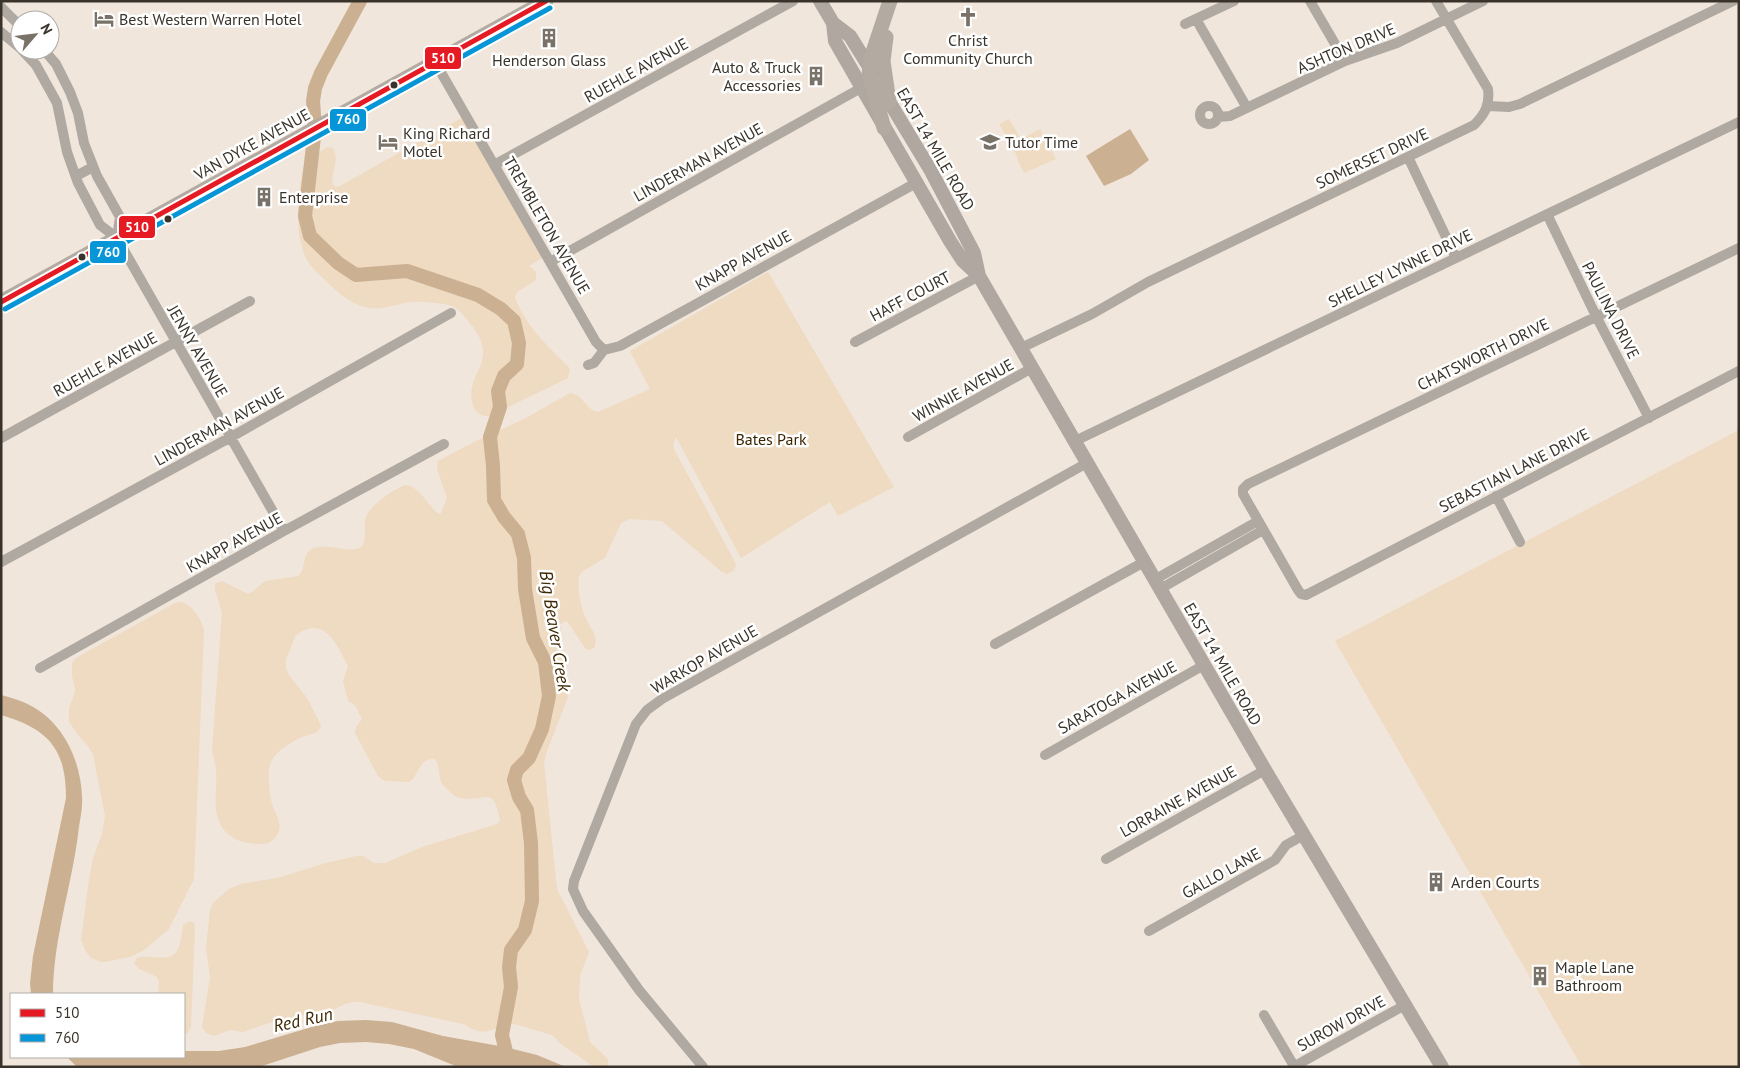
<svg xmlns="http://www.w3.org/2000/svg" width="1740" height="1068" font-family="'PT Sans',sans-serif">
  <style>
    .green { fill: #efdac2 }
    .water { fill: #cbb091 }
    .lines { fill: none; stroke-linecap: round; stroke-linejoin: round }
    .river { stroke: #cbb091; stroke-width: 14 }
    .street { stroke: #afa9a1; stroke-width: 10 }
    .secondary { stroke: #afa7a0; stroke-width: 14 }
    .primary { stroke: #b3aaa1; stroke-width: 15 }
    .bus-1-casing { stroke: #fff; stroke-width: 9 }
    .bus-2-casing { stroke: #fff; stroke-width: 9 }
    .bus-1 { stroke: #e51a23; stroke-width: 5 }
    .bus-2 { stroke: #0696d7; stroke-width: 5 }
    .bus-dot { fill: #39332b; stroke: #fff; stroke-width: 2 }
    .labels { text-anchor: middle; stroke-width: 5; stroke-linejoin: round; paint-order: stroke }
    .poi-label { font-size: 16px; fill: #39332b; stroke: #fff; text-anchor: start }
    .street-label { font-size: 16px; fill: #39332b; stroke: #fff }
    .park-label { font-size: 16px; fill: #3c2503; stroke: #fff }
    .water-label { font-size: 18px; font-style: italic; fill: #3f2805; stroke: #fff }
    .line-badge { stroke: #fff; stroke-width: 2 }
    .badge-label { font-size: 14px; text-anchor: middle; font-weight: bold; fill: #fff }
  </style>
  <rect width="100%" height="100%" fill="#f0e6dc"/>
  <path class="green" d="M463,117L544,257L529,266L536,272V280L517,292L515,298C527,327 546,345 568,366L570,370L568,378L564,380L490,416C474,418 469,400 472,387C475,374 484,364 483,351C482,339 476,330 468,321C464,316 459,309 452,306C443,303 419,301 410,302C397,304 384,310 370,308C353,305 343,297 331,286C323,277 311,269 306,258C293,231 298,189 305,161L328,147L333,148C341,163 328,175 334,186L338,187Z
    M1009,119L1021,139L1040,129L1056,159L1024,173L1017,159L1018,158L999,124Z
    M768,272L894,487L838,516L830,502L741,558L676,437L673,445L675,451L735,562L736,566L733,571L727,574L722,572L662,521L630,519L621,523L605,558L583,571L579,576C577,587 580,601 583,612C587,624 600,636 594,648L589,650L585,648L567,621L560,624L568,697L547,751L544,763L557,889L589,952L580,976L579,999L590,1042L608,1059V1067H594L561,1044L552,1035L514,1024C501,1024 491,1034 478,1031C472,1030 468,1026 463,1024L360,1002H352L345,1004L323,1015H302L278,1020L243,1032L230,1030L214,1036L206,1033L202,1027L210,977L206,948L210,910L213,903L229,889L241,884L281,877L326,863L356,856H363L374,863H385L425,846L497,824L500,820C493,783 485,803 461,798C455,797 449,791 445,787C436,780 442,767 435,759C420,757 419,774 410,782L385,781L378,776L355,733L356,727L362,719L355,705L348,701L343,681L348,666C337,644 324,614 296,635L286,659V668L289,675L307,698L321,725C318,736 309,733 300,738C290,743 276,751 271,762C267,772 269,789 271,800C274,814 287,826 274,839C270,843 266,844 261,844C250,844 237,842 228,834C209,817 218,791 216,769C215,762 213,756 212,750L222,612L215,590V584L222,581L248,594C255,592 259,584 266,581L298,576C308,568 300,553 314,548C328,543 355,555 362,546C367,539 364,528 365,520C368,506 393,490 405,485C416,484 428,503 435,511L439,514L441,513L447,498L437,469L438,461L478,440L524,419L570,393C583,394 586,410 598,412L650,389L630,351Z
    M1739,430V1067H1582L1335,641Z
    M180,602C192,603 202,620 204,631L194,879L169,929L144,950L130,957L105,962H101L91,958L85,950L81,940L89,879L93,858L102,834L105,816L93,755L88,746L79,736L69,722V708L74,695L75,689L72,676V663L76,658L175,603Z
    M190,921L194,923L195,928L191,1027L188,1033L184,1034V994H158L159,982L157,977L139,969L134,963L137,958C149,953 171,965 178,949C181,942 182,933 183,925Z"/>
  <path class="water" d="M1130,129L1149,160L1131,174L1104,186L1086,156Z
    M1,695C9,697 16,699 23,702C61,717 81,759 82,797C83,810 79,823 78,835C71,888 53,941 53,994H31L30,983L33,956L66,798C66,748 48,729 1,715Z
    M366,1020L392,1022L443,1036L505,1047L537,1055L566,1067H458L414,1049L389,1044L366,1042L340,1043L320,1047L259,1067H77L67,1057H184V1051H219L245,1047L315,1026L338,1021Z"/>
  <g class="lines">
    <path class="river" d="M360,1L321,73L315,88L313,101L315,128L305,216L310,236L338,263L356,275L407,271L478,295L501,309L514,321L519,343L517,364L504,376L498,391L500,407L490,437L493,466L494,500L504,517L518,534L524,558L525,589L533,638L545,662L549,696L542,729L529,758L517,770L514,780L519,797L527,810L531,843L532,901L525,930L511,950L509,967L511,987L502,1035L509,1064"/>
    <path class="street" d="M1310,1L1345,61
      M1,7L20,26
      M1196,19L1247,108
      M1185,24L1234,1
      M1,32L20,48
      M22,50L36,65L57,103L67,152L78,183L100,225L117,238L284,531
      M44,50L56,64L70,92L78,113L84,143L97,176L120,217L117,238
      M435,62L596,342L604,350
      M1200 115a9 9 0 1 1 18 0a9 9 0 1 1-18 0Z
      M1488,106L1509,107L1520,104L1733,1
      M1218,117L1230,116L1345,61L1397,43L1483,1
      M1408,157L1456,258
      M494,165L793,1
      M76,176L93,167
      M1547,214L1596,316L1649,418
      M1739,248L1248,484L1243,489V494L1298,590L1301,594L1306,595L1739,371
      M550,262L861,88
      M855,342L979,276
      M1021,348L1092,314L1148,282L1474,125C1485,114 1490,105 1488,89L1436,1
      M588,365L594,363L604,350L620,346L916,183
      M908,437L1032,368
      M1,438L250,301
      M1075,441L1739,122
      M1496,496L1520,542
      M1,562L231,437L451,313
      M1154,580L1258,521
      M1160,589L1263,530
      M995,644L1144,562
      M40,668L284,531L444,444
      M1045,755L1204,665
      M1106,859L1265,770
      M1149,931L1275,860L1286,845L1304,835
      M1264,1015L1294,1066
      M703,1067L639,990L583,911L573,889L574,881L636,724L647,710L662,699L1087,463
      M1293,1067L1405,1005"/>
    <path class="secondary" d="M820,1L833,23L850,36L873,73
      M833,23L835,41L950,241L963,261L979,276L1265,770L1442,1067
      M884,93L931,171L974,253L979,276"/>
    <path class="primary" d="M886,37L883,61L889,102
      M884,128L869,75L871,58L890,1
      M1,302L546,1"/>
    <defs>
      <path id="bus-1" d="M1,302L546,1"/>
      <path id="bus-2" d="M5,309L550,8"/>
    </defs>
    <use href="#bus-1" class="bus-1-casing"/>
    <use href="#bus-2" class="bus-2-casing"/>
    <use href="#bus-1" class="bus-1"/>
    <use href="#bus-2" class="bus-2"/>
  </g>
  <defs>
    <symbol id="church-bare" viewBox="-9 -9 18 18"><path d="M-1.2-6h2.4v3.5h3.3v2.4h-3.3V6h-2.4V-.1h-3.3v-2.4h3.3Z" fill="#797269" stroke="#fff" stroke-width="2.5" paint-order="stroke"/></symbol>
    <symbol id="hotel-bare" viewBox="-9 -9 18 18"><path d="M-6-4.5h1.5V1H6V5H4.5V3h-9V5H-6ZM-4 0a1.8 1.8 0 1 1 3.6 0ZM.5 0V-2.5h3Q6-2.5 6 0Z" fill="#797269" stroke="#fff" stroke-width="2.5" paint-order="stroke"/></symbol>
    <symbol id="building-bare" viewBox="-9 -9 18 18"><path d="M-4-6H4V6H1V3H-1V6H-4ZM-2.5-4.3h1.7v1.8h-1.7ZM.8-4.3h1.7v1.8H.8ZM-2.5-1h1.7V.8h-1.7ZM.8-1h1.7V.8H.8Z" fill="#797269" stroke="#fff" stroke-width="2.5" paint-order="stroke"/></symbol>
    <symbol id="school-bare" viewBox="-9 -9 18 18"><path d="M0-5L7-2L0 1L-7-2ZM-4 1L0 2.5L4 1V4Q0 6-4 4Z" fill="#797269" stroke="#fff" stroke-width="2.5" paint-order="stroke"/></symbol>
  </defs>
  <g fill-rule="evenodd">
    <use href="#church-bare" x="954" y="3" width="28" height="28"/>
    <use href="#hotel-bare" x="90" y="5" width="28" height="28"/>
    <use href="#building-bare" x="535" y="24" width="28" height="28"/>
    <use href="#building-bare" x="802" y="62" width="28" height="28"/>
    <use href="#hotel-bare" x="374" y="128" width="28" height="28"/>
    <use href="#school-bare" x="976" y="128" width="28" height="28"/>
    <use href="#building-bare" x="250" y="183" width="28" height="28"/>
    <use href="#building-bare" x="1422" y="868" width="28" height="28"/>
    <use href="#building-bare" x="1526" y="962" width="28" height="28"/>
  </g>
  <g class="bus-dot">
    <circle cx="394" cy="85" r="4.5"/>
    <circle cx="168" cy="219" r="4.5"/>
    <circle cx="82" cy="257" r="4.5"/>
  </g>
  <g class="labels">
    <g class="poi-label">
      <text x="119" y="25">Best Western Warren Hotel</text>
      <text x="968" y="46" text-anchor="middle">Christ<tspan x="968" dy="18">Community Church</tspan></text>
      <text x="549" y="66" text-anchor="middle">Henderson Glass</text>
      <text x="801" y="73" text-anchor="end">Auto &amp; Truck<tspan x="801" dy="18">Accessories</tspan></text>
      <text x="403" y="139">King Richard<tspan x="403" dy="18">Motel</tspan></text>
      <text x="1005" y="148">Tutor Time</text>
      <text x="279" y="203">Enterprise</text>
      <text x="1451" y="888">Arden Courts</text>
      <text x="1555" y="973">Maple Lane<tspan x="1555" dy="18">Bathroom</tspan></text>
    </g>
    <g class="street-label">
      <text transform="translate(1346 48) rotate(-23)" y="6">ASHTON DRIVE</text>
      <text transform="translate(636 70) rotate(-29)" y="6">RUEHLE AVENUE</text>
      <text transform="translate(252 144) rotate(-29)" y="6">VAN DYKE AVENUE</text>
      <text transform="translate(936 149) rotate(60)" y="6">EAST 14 MILE ROAD</text>
      <text transform="translate(1372 158) rotate(-25)" y="6">SOMERSET DRIVE</text>
      <text transform="translate(698 162) rotate(-29)" y="6">LINDERMAN AVENUE</text>
      <text transform="translate(547 225) rotate(60)" y="6">TREMBLETON AVENUE</text>
      <text transform="translate(743 260) rotate(-29)" y="6">KNAPP AVENUE</text>
      <text transform="translate(1400 268) rotate(-26)" y="6">SHELLEY LYNNE DRIVE</text>
      <text transform="translate(910 296) rotate(-28)" y="6">HAFF COURT</text>
      <text transform="translate(1611 310) rotate(63)" y="6">PAULINA DRIVE</text>
      <text transform="translate(198 351) rotate(60)" y="6">JENNY AVENUE</text>
      <text transform="translate(1483 354) rotate(-26)" y="6">CHATSWORTH DRIVE</text>
      <text transform="translate(105 364) rotate(-29)" y="6">RUEHLE AVENUE</text>
      <text transform="translate(963 390) rotate(-29)" y="6">WINNIE AVENUE</text>
      <text transform="translate(219 426) rotate(-29)" y="6">LINDERMAN AVENUE</text>
      <text transform="translate(1514 470) rotate(-27)" y="6">SEBASTIAN LANE DRIVE</text>
      <text transform="translate(234 542) rotate(-29)" y="6">KNAPP AVENUE</text>
      <text transform="translate(704 659) rotate(-30)" y="6">WARKOP AVENUE</text>
      <text transform="translate(1223 664) rotate(60)" y="6">EAST 14 MILE ROAD</text>
      <text transform="translate(1117 697) rotate(-29)" y="6">SARATOGA AVENUE</text>
      <text transform="translate(1178 801) rotate(-29)" y="6">LORRAINE AVENUE</text>
      <text transform="translate(1221 873) rotate(-29)" y="6">GALLO LANE</text>
      <text transform="translate(1341 1023) rotate(-29)" y="6">SUROW DRIVE</text>
    </g>
    <g class="park-label">
      <text x="771" y="445">Bates Park</text>
    </g>
    <g class="water-label">
      <text transform="translate(555 631) rotate(81)" y="6">Big Beaver Creek</text>
      <text transform="translate(303 1020) rotate(-12)" y="6">Red Run</text>
    </g>
  </g>
  <g class="line-badge">
    <rect x="424" y="46" width="38" height="24" rx="5" fill="#e51a23"/>
    <rect x="329" y="108" width="38" height="24" rx="5" fill="#0696d7"/>
    <rect x="118" y="215" width="38" height="24" rx="5" fill="#e51a23"/>
    <rect x="89" y="240" width="38" height="24" rx="5" fill="#0696d7"/>
  </g>
  <g class="badge-label">
    <text x="443" y="63">510</text>
    <text x="348" y="124">760</text>
    <text x="137" y="232">510</text>
    <text x="108" y="257">760</text>
  </g>
  <rect width="1740" height="1068" fill="none" stroke="#39332b" stroke-width="5"/>
  <rect x="10" y="993" width="175" height="65" fill="#ffffff" stroke="#b0adaa"/>
  <rect x="20" y="1009" width="25" height="8" fill="#e51a23" stroke="#b0adaa"/>
  <text x="55" y="1018" font-size="15" fill="#39332b">510</text>
  <rect x="20" y="1034" width="25" height="8" fill="#0696d7" stroke="#b0adaa"/>
  <text x="55" y="1043" font-size="15" fill="#39332b">760</text>
  <g transform="translate(35 35) rotate(62)"><circle r="24" fill="#ffffff" stroke="#b0adaa"/>
  <path d="M0-4L9 19L0 12L-9 19Z" fill="#797269"/>
  <text y="-8" font-size="14" font-weight="bold" text-anchor="middle" fill="#39332b">N</text>
  </g>
</svg>
